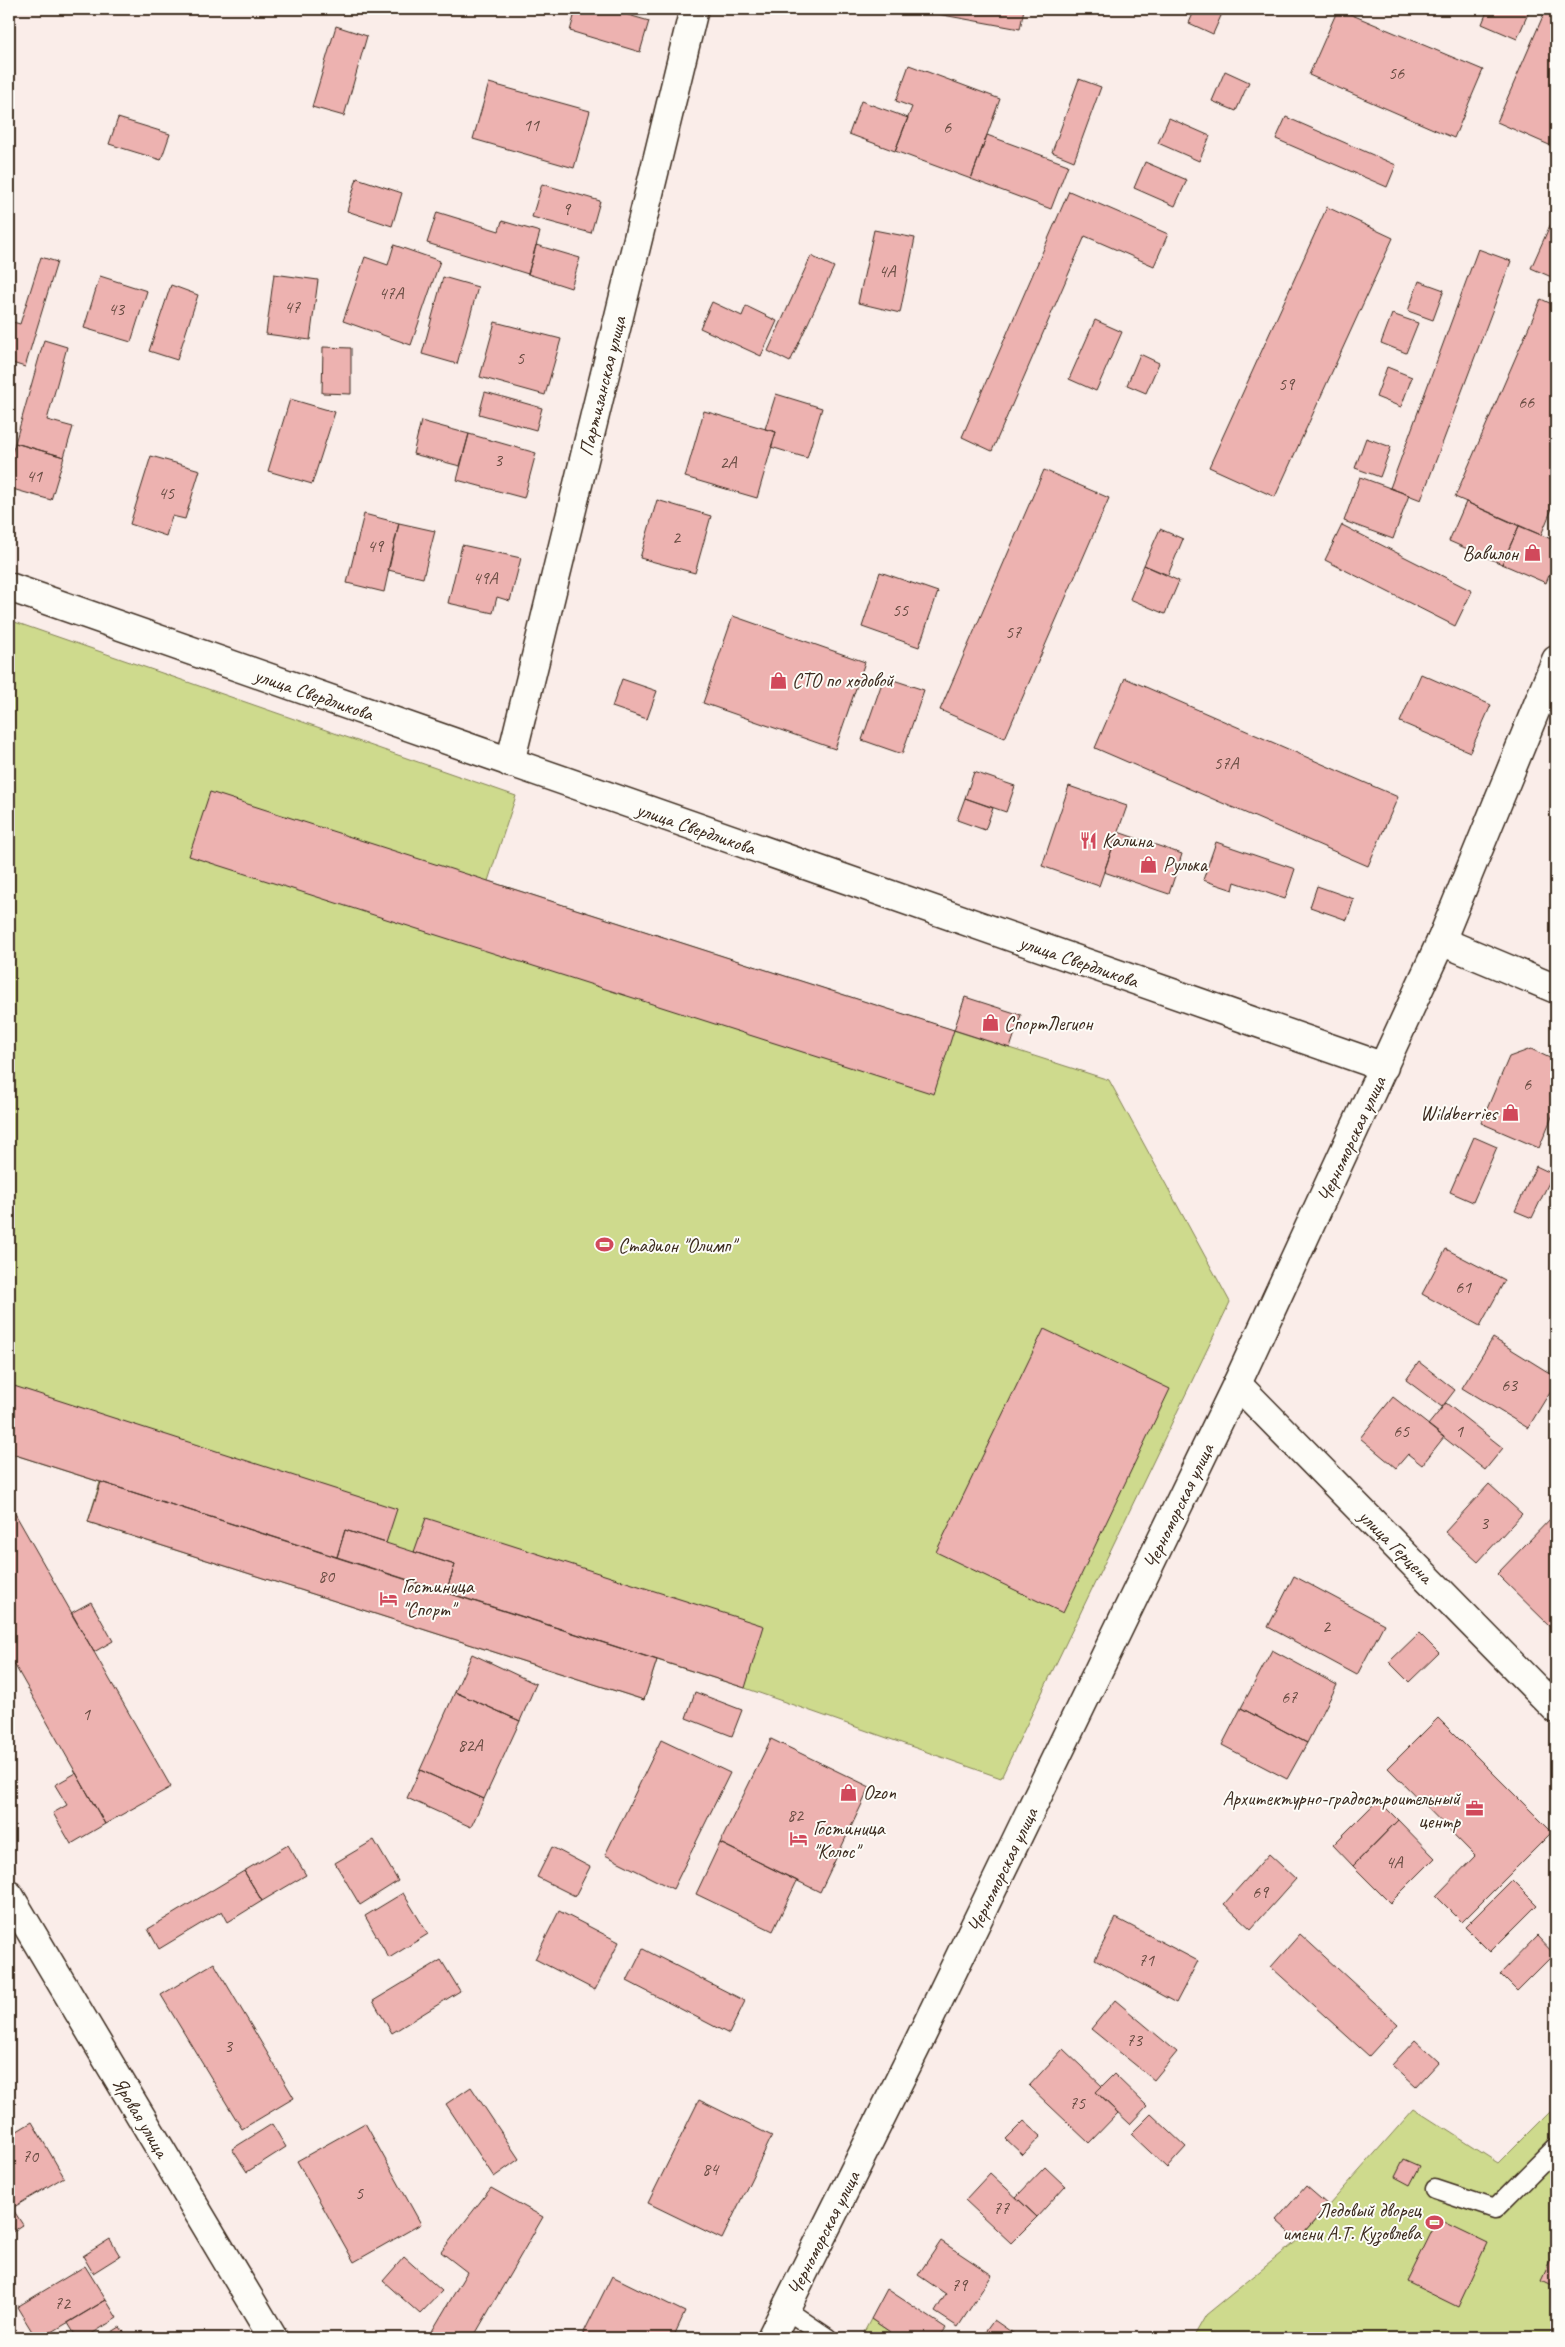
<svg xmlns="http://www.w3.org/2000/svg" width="1565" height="2347" font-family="Caveat,sans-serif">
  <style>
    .green { fill: #ceda8d; stroke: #848256 }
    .building { fill: #edb2b0; stroke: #3b2a1e }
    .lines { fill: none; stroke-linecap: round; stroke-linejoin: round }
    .service-casing { stroke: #3b2a1e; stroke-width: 21 }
    .minor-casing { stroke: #3b2a1e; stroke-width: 31 }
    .tertiary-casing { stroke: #3b2a1e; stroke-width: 31 }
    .service { stroke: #fdfcf7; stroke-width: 18 }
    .minor { stroke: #fdfcf7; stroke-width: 28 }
    .tertiary { stroke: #fdfcf7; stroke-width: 28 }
    .labels { text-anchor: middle; stroke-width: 4; stroke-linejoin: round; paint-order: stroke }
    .number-label { font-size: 18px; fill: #684c42 }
    .street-label { font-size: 20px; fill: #3b2a1e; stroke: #fdfcf7 }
    .poi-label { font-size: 20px; fill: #3b2a1e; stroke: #fdfcf7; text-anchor: start }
  </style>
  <rect width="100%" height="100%" fill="#faede9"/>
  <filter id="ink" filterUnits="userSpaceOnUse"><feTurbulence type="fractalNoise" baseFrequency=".02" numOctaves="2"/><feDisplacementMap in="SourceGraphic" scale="10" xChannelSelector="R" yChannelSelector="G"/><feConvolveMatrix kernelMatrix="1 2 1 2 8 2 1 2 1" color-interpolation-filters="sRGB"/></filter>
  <g filter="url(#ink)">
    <path class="green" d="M9,620L516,796L488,881L1109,1080L1230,1302L1001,1778L745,1688L657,1660L644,1700L88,1522L100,1482L9,1453Z
      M1556,2105V2338H1193L1206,2315L1298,2240L1414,2109L1498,2163Z
      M871,2319L899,2338H861Z"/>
    <path class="building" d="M576,9H608L649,21L640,52L570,31Z
      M933,9H1024L1020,29L932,13Z
      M1195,9H1224L1213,34L1189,23Z
      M1338,9L1483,70L1454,138L1309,75Z
      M1488,9H1530L1517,39L1482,24Z
      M1546,9H1556V148L1497,122Z
      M336,26L367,36L344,116L312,107Z
      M909,65L1000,99L971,179L895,151L912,107L896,101Z
      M1225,71L1249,82L1236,111L1212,101Z
      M1079,79L1101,87L1074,161L1052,152Z
      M489,83L590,111L574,168L473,139Z
      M861,101L908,118L895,151L849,134Z
      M1286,117L1396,165L1387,187L1276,139Z
      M118,118L170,134L161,160L109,144Z
      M1169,118L1210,136L1199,161L1158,143Z
      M987,135L1068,165L1051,209L971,179Z
      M1145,162L1187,180L1175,206L1134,188Z
      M357,178L402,193L392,226L347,211Z
      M542,184L600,201L591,233L532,217Z
      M1069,191L1168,234L1154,266L1085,236L992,451L962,437Z
      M1327,207L1393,238L1275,497L1209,467Z
      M437,212L499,231L502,221L540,232L528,274L427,243Z
      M1552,221L1556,223V279L1531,268Z
      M874,230L915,238L900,313L858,303Z
      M394,245L440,261L411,345L343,321L365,257L388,265Z
      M536,245L580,258L571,288L528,274Z
      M1478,249L1511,261L1421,500L1390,488Z
      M811,256L834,267L790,362L768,351Z
      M41,257L57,262L25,367L9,362V321L20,324Z
      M274,274L318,280L310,340L266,334Z
      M100,276L147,291L131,342L84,328Z
      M443,277L478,287L457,364L422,354Z
      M1419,281L1444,290L1433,320L1408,311Z
      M171,285L198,295L177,360L149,351Z
      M1541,299L1556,306V499L1541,535L1455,497Z
      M712,302L742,316L746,306L777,321L761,356L700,328Z
      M1392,314L1418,323L1406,353L1381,343Z
      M1095,320L1122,332L1096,391L1069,379Z
      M495,322L561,339L545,395L480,377Z
      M44,340L67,347L47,420L73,427L64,457L15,443Z
      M323,347L351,348V394L322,393Z
      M1140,354L1159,363L1146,393L1127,385Z
      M1387,367L1412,377L1401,407L1376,397Z
      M485,392L542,408L536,430L479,414Z
      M776,394L822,408L807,458L771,447L776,432L765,429Z
      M290,399L335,412L312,484L268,471Z
      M704,411L776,432L757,498L685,477Z
      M421,421L469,434L460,466L413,454Z
      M469,434L536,453L524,498L457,480Z
      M1366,438L1391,447L1380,477L1355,468Z
      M15,443L64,457L51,500L9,488V464Z
      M151,456L200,470L185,519L172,516L166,536L130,524Z
      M1044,470L1109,498L1005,738L940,710Z
      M1360,477L1409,495L1393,539L1344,521Z
      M657,500L711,516L695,573L640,558Z
      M1466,502L1519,526L1502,564L1449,541Z
      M364,514L399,523L384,592L347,583Z
      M399,523L435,531L423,578L388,570Z
      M1342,525L1472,591L1455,626L1325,560Z
      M1519,526L1556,541V558L1546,583L1502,564Z
      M1160,529L1183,539L1168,575L1144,565Z
      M462,545L521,558L510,601L497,597L493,613L448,603Z
      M1144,565L1179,581L1165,614L1130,599Z
      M880,572L938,592L919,647L862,627Z
      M733,616L865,662L835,749L703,703Z
      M1421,674L1491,705L1470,752L1400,722Z
      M884,677L924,690L902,754L862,740Z
      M1125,678L1398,797L1368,866L1095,748Z
      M622,679L657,691L647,719L612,707Z
      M974,772L1015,786L1006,812L965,798Z
      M1069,786L1127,806L1099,886L1042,866Z
      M210,792L954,1030L934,1094L189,856Z
      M965,798L993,808L985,830L957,820Z
      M1118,832L1182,854L1169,894L1104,872Z
      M1216,842L1295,869L1285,899L1235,882L1233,890L1203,880Z
      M1317,886L1354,899L1347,920L1310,907Z
      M965,997L1021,1015L1010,1048L954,1030Z
      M1531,1049L1556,1061V1107L1539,1148L1481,1123L1509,1057Z
      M1474,1137L1497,1147L1473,1202L1450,1192Z
      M1536,1166L1553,1174L1532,1218L1515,1211Z
      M1446,1249L1505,1280L1480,1326L1422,1294Z
      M1044,1329L1170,1389L1063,1613L936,1552Z
      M1493,1338L1556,1377V1382L1528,1428L1462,1388Z
      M1419,1362L1455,1390L1442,1407L1406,1380Z
      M14,1386L397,1509L386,1543L345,1530L337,1557L9,1453V1403Z
      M1393,1397L1444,1437L1422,1465L1408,1454L1396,1468L1360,1438Z
      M1446,1403L1503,1448L1485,1470L1428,1425Z
      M101,1482L657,1660L644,1700L88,1522Z
      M1489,1484L1522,1514L1478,1562L1445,1532Z
      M9,1503L171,1787L105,1824L9,1655Z
      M1554,1515L1556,1518L1555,1631L1497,1574Z
      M426,1518L764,1626L745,1688L446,1592L455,1565L414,1552Z
      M345,1530L455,1565L446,1592L337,1557Z
      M1294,1576L1384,1624L1357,1675L1268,1627Z
      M91,1602L113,1641L94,1652L71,1613Z
      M1419,1633L1439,1653L1409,1682L1389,1662Z
      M1272,1650L1337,1685L1307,1743L1241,1708Z
      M472,1654L536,1684L520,1721L455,1692Z
      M455,1692L520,1721L484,1799L420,1770Z
      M695,1692L742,1710L732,1736L686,1718Z
      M1241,1708L1307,1743L1287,1779L1222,1745Z
      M1438,1718L1552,1832L1462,1922L1436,1896L1475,1856L1388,1768Z
      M771,1739L870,1787L820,1892L720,1843Z
      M661,1740L730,1773L673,1889L605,1855Z
      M420,1770L484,1799L471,1827L407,1798Z
      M76,1773L105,1824L71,1844L53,1813L67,1805L55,1785Z
      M1378,1800L1398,1820L1353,1866L1333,1845Z
      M1398,1820L1435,1858L1390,1903L1353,1866Z
      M374,1840L398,1881L360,1905L335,1863Z
      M720,1843L797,1881L773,1931L696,1894Z
      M288,1845L306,1875L262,1901L244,1871Z
      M552,1847L590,1867L575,1896L537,1877Z
      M1269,1854L1296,1879L1251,1929L1224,1904Z
      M244,1871L262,1901L228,1922L222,1911L159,1949L148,1929Z
      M1512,1880L1537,1905L1490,1952L1465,1927Z
      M403,1893L428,1934L389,1958L365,1916Z
      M559,1911L619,1942L595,1990L535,1959Z
      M1116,1918L1198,1961L1176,2003L1095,1959Z
      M1300,1934L1398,2024L1369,2056L1271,1967Z
      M1537,1936L1554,1954L1517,1991L1500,1974Z
      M643,1949L745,2001L729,2034L627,1981Z
      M441,1960L460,1991L392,2033L373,2001Z
      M214,1963L294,2098L242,2129L161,1995Z
      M1115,2000L1177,2052L1154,2080L1091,2029Z
      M1415,2040L1439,2062L1416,2087L1392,2065Z
      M1063,2049L1102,2086L1096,2092L1118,2113L1089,2143L1029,2086Z
      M1114,2074L1147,2106L1130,2124L1096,2092Z
      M471,2087L519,2159L494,2177L446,2104Z
      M699,2100L772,2136L722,2239L648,2203Z
      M1151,2114L1186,2147L1167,2168L1131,2134Z
      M1024,2121L1041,2136L1023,2155L1006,2139Z
      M32,2122L64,2177L9,2210V2136Z
      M365,2123L421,2224L354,2262L297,2161Z
      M272,2124L286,2147L247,2172L232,2149Z
      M1404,2159L1420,2166L1410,2185L1395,2177Z
      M1045,2167L1065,2186L1037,2217L1016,2197Z
      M990,2173L1037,2217L1011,2243L965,2200Z
      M1306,2186L1328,2205L1298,2240L1276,2220Z
      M491,2188L543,2217L473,2338H428L467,2272L441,2252Z
      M12,2208L23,2225L9,2234V2210Z
      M1438,2219L1488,2243L1458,2307L1407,2282Z
      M110,2239L120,2256L93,2273L83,2256Z
      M941,2241L992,2275L958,2327L935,2312L946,2294L918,2275Z
      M1556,2251V2288L1542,2281Z
      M404,2257L442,2291L420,2314L383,2281Z
      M85,2266L106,2300L42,2338H36L17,2307Z
      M612,2276L685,2312L673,2338H581Z
      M887,2289L946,2328L939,2338H899L871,2319Z
      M106,2300L117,2318L85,2338H77L68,2323Z
      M994,2320L1020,2338H981Z
      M120,2327L128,2338H102Z"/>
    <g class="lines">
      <defs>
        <path id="service" d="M1435,2189L1495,2209L1556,2148
          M785,2309L828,2338"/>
        <path id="minor" d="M510,763L694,9
          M1441,941L1556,989
          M1237,1384L1556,1709
          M9,1895L273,2338"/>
        <path id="tertiary" d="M9,587L1384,1067
          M771,2338L917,2045L1237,1384L1441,941L1556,660"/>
      </defs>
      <use href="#service" class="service-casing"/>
      <use href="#minor" class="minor-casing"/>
      <use href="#tertiary" class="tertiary-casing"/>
      <use href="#service" class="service"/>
      <use href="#minor" class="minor"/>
      <use href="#tertiary" class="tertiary"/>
    </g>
  </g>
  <defs>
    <symbol id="shop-bare" viewBox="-9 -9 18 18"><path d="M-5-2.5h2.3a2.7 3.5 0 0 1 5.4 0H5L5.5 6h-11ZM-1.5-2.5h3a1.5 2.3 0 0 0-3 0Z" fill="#d1495b" stroke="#fdfcf7" stroke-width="2.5" paint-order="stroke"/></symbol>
    <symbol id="restaurant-bare" viewBox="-9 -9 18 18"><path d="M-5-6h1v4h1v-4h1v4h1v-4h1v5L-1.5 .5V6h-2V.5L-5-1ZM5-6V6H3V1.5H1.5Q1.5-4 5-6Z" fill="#d1495b" stroke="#fdfcf7" stroke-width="2.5" paint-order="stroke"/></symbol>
    <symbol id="stadium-bare" viewBox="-9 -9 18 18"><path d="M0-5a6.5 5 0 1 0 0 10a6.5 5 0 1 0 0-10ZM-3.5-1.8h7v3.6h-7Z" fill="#d1495b" stroke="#fdfcf7" stroke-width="2.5" paint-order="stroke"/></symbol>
    <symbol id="hotel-bare" viewBox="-9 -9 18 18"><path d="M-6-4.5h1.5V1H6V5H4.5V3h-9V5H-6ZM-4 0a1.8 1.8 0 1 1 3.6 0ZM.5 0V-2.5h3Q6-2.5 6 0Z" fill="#d1495b" stroke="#fdfcf7" stroke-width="2.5" paint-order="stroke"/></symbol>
    <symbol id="office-bare" viewBox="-9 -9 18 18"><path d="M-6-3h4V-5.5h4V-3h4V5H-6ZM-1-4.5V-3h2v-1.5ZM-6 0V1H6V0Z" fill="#d1495b" stroke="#fdfcf7" stroke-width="2.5" paint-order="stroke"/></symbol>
  </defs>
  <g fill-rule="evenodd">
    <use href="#shop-bare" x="1520" y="540" width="25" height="25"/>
    <use href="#shop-bare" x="766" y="668" width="25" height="25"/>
    <use href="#restaurant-bare" x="1076" y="828" width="25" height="25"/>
    <use href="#shop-bare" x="1136" y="852" width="25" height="25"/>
    <use href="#shop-bare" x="978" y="1010" width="25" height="25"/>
    <use href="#shop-bare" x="1498" y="1100" width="25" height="25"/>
    <use href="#stadium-bare" x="592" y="1232" width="25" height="25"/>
    <use href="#hotel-bare" x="376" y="1586" width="25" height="25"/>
    <use href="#shop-bare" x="836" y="1780" width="25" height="25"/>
    <use href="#office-bare" x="1462" y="1796" width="25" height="25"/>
    <use href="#hotel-bare" x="786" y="1826" width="25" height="25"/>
    <use href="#stadium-bare" x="1422" y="2210" width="25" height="25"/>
  </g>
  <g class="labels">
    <g class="number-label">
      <text x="1396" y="79">56</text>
      <text x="531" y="131">11</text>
      <text x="947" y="133">6</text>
      <text x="566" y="215">9</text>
      <text x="887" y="277">4А</text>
      <text x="391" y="299">47А</text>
      <text x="292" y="313">47</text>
      <text x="116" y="315">43</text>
      <text x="520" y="364">5</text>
      <text x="1286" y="390">59</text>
      <text x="1526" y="408">66</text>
      <text x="498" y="466">3</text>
      <text x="728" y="468">2А</text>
      <text x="34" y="482">41</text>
      <text x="166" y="499">45</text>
      <text x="676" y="543">2</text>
      <text x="375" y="552">49</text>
      <text x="485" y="584">49А</text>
      <text x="900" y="616">55</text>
      <text x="1013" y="638">57</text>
      <text x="1226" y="769">57А</text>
      <text x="1527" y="1090">6</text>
      <text x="1463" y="1293">61</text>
      <text x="1509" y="1391">63</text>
      <text x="1401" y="1437">65</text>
      <text x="1459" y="1437">1</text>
      <text x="1484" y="1529">3</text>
      <text x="326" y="1582">80</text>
      <text x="1326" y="1632">2</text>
      <text x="1289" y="1703">67</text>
      <text x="86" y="1720">1</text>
      <text x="470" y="1751">82А</text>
      <text x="795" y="1821">82</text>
      <text x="1394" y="1868">4А</text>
      <text x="1260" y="1898">69</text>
      <text x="1146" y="1966">71</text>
      <text x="1134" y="2046">73</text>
      <text x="228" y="2052">3</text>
      <text x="1077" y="2109">75</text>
      <text x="30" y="2162">70</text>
      <text x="710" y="2175">84</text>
      <text x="359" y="2199">5</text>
      <text x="1001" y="2214">77</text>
      <text x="959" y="2291">79</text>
      <text x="62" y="2309">72</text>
    </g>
    <g class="street-label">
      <text transform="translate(602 386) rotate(-76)" y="7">Партизанская улица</text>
      <text transform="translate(314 694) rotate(19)" y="7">улица Свердликова</text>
      <text transform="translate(696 828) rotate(19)" y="7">улица Свердликова</text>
      <text transform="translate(1079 961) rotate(19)" y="7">улица Свердликова</text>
      <text transform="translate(1351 1139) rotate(-65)" y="7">Черноморская улица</text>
      <text transform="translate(1178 1506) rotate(-64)" y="7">Черноморская улица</text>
      <text transform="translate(1396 1546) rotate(45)" y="7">улица Герцена</text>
      <text transform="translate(1002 1870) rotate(-64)" y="7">Черноморская улица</text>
      <text transform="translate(141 2117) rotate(59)" y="7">Яровая улица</text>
      <text transform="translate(823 2233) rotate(-63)" y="7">Черноморская улица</text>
    </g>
    <g class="poi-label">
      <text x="1518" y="560" text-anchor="end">Вавилон</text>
      <text x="792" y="687">СТО по ходовой</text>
      <text x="1102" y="847">Калина</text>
      <text x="1163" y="871">Рулька</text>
      <text x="1004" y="1030">СпортЛегион</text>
      <text x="1497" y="1120" text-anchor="end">Wildberries</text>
      <text x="618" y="1252">Стадион "Олимп"</text>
      <text x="402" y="1593">Гостиница<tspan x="402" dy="23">"Спорт"</tspan></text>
      <text x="863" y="1799">Ozon</text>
      <text x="1460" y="1805" text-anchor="end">Архитектурно-градостроительный<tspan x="1460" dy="23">центр</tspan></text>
      <text x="813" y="1835">Гостиница<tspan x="813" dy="23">"Колос"</tspan></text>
      <text x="1421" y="2217" text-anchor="end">Ледовый дворец<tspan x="1421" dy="23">имени А.Т. Кузовлева</tspan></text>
    </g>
  </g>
  <rect width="1565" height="2347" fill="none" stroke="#fdfcf7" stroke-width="30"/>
  <rect x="15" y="15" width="1535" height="2317" fill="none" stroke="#3b2a1e" stroke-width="2" filter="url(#ink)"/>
</svg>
